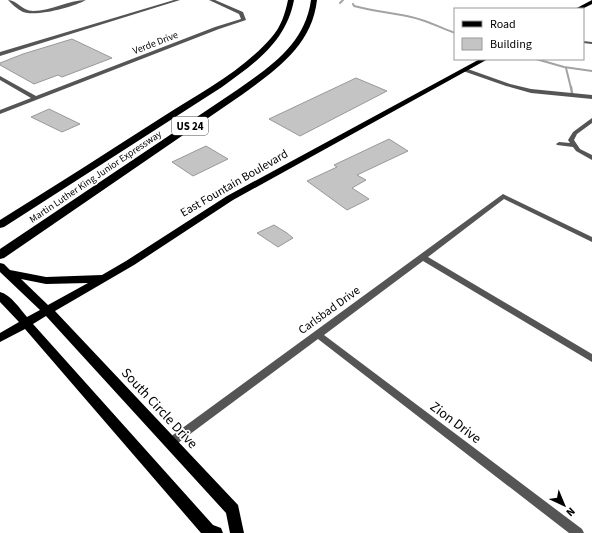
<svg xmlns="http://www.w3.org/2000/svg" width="592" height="533" font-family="'Source Sans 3',sans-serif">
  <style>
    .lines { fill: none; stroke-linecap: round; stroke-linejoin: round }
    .stream-far1 { stroke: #a3a3a3; stroke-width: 2 }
    .stream { stroke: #a3a3a3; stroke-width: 2.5 }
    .building { fill: #c4c4c4; stroke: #999 }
    .street { fill: #555; fill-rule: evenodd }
    .primary { fill: #000; fill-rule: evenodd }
    .highway { fill: #000; fill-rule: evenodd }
    .labels { text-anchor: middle; stroke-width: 3.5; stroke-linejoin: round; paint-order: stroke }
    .far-street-label { font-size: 10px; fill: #000; stroke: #fff }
    .shield { fill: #fff; stroke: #4c4c4c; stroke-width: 1 }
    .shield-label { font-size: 11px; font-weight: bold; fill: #000 }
    .street-label { font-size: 12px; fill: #000; stroke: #fff }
    .near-street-label { font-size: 14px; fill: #000; stroke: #fff }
  </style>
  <rect width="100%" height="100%" fill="#fff"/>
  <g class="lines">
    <path class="stream-far1" d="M340,3L343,0
      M353,4L354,6C373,11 392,13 411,17C426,20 441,28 455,33
      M536,59L564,67L592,71
      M566,68L571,88"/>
    <path class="stream" d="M571,87L572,93"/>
  </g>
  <path class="building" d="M72,39L112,58L62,77L58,75L34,84L0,65V63L23,54Z
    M356,78L387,91L300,136L269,119Z
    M49,109L80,124L62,132L31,117Z
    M389,139L408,151L357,175L366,180L352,188L369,199L347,210L307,181L337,167L334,165Z
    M206,146L228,159L193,176L172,162Z
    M274,225L287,233L293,238L278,247L257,233Z"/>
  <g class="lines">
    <path class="street" d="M8,0C17,0 22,11 33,11C52,11 68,0 86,0C74,7 36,17 23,12C17,9 12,4 8,0Z
      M174,0H180L0,56V52Z
      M209,0H215L243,12L246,20L219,29L0,114V110L31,98L0,80V76L36,96L215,27L241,19L239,14Z
      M583,41L592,42V44L583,43Z
      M465,68L510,84L531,89L592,95V99L531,93L506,86L463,71V69Z
      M592,118V123L577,134L574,140L580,149L592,155V160L576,151L573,147L557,145L556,144L559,142L570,143L568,140L573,132Z
      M503,194L592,237V242L504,199L428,257L592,354V362L423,261L324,335L582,529L584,533H569L318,339L174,446L170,448L166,446L165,443L166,440Z"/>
    <path class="primary" d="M592,0V4L582,9H575Z
      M480,59H488L233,200L134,265L55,311L238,505L244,533H230L226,513L46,316L33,324L213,525L221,528L223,533H201L25,329L0,342V333L19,322L0,302V292C11,295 20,309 27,317L40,310L0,272V263L4,264L10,270L46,277L102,275L126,261L227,196ZM21,279L46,284L88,283L48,305Z"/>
    <path class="highway" d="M288,0H294C286,42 255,63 222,87L4,227L0,228V220C55,186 109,151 164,116C200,93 242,71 271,38C281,27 285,14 288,0Z
      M311,0H317C312,45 277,69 243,94L4,258L0,259V249L237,90C271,66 305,44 311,0Z"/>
  </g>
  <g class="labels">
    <g class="far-street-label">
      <text transform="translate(155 42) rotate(-21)" y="4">Verde Drive</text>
      <text transform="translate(95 176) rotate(-34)" y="4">Martin Luther King Junior Expressway</text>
    </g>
    <rect class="shield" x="172" y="117" width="36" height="18" rx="3"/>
    <g class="shield-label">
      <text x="190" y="130">US 24</text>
    </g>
    <g class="street-label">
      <text transform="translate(234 183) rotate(-30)" y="4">East Fountain Boulevard</text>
      <text transform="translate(329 310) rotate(-36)" y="4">Carlsbad Drive</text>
    </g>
    <g class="near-street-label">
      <text transform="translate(160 408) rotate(47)" y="5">South Circle Drive</text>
      <text transform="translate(456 422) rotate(37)" y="5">Zion Drive</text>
    </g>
  </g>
  <rect x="454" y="8" width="130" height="52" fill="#ffffff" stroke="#999999"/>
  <rect x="462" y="21" width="20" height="6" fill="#000000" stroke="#999999"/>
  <text x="490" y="28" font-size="12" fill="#000000">Road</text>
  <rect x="462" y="38" width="20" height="12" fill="#c4c4c4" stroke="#999999"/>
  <text x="490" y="48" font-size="12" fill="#000000">Building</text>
  <g transform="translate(564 505) rotate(136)" stroke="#ffffff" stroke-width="3" paint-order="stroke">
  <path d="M0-3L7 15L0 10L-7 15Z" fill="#000000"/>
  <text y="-6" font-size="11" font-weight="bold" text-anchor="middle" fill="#000000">N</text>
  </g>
</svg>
